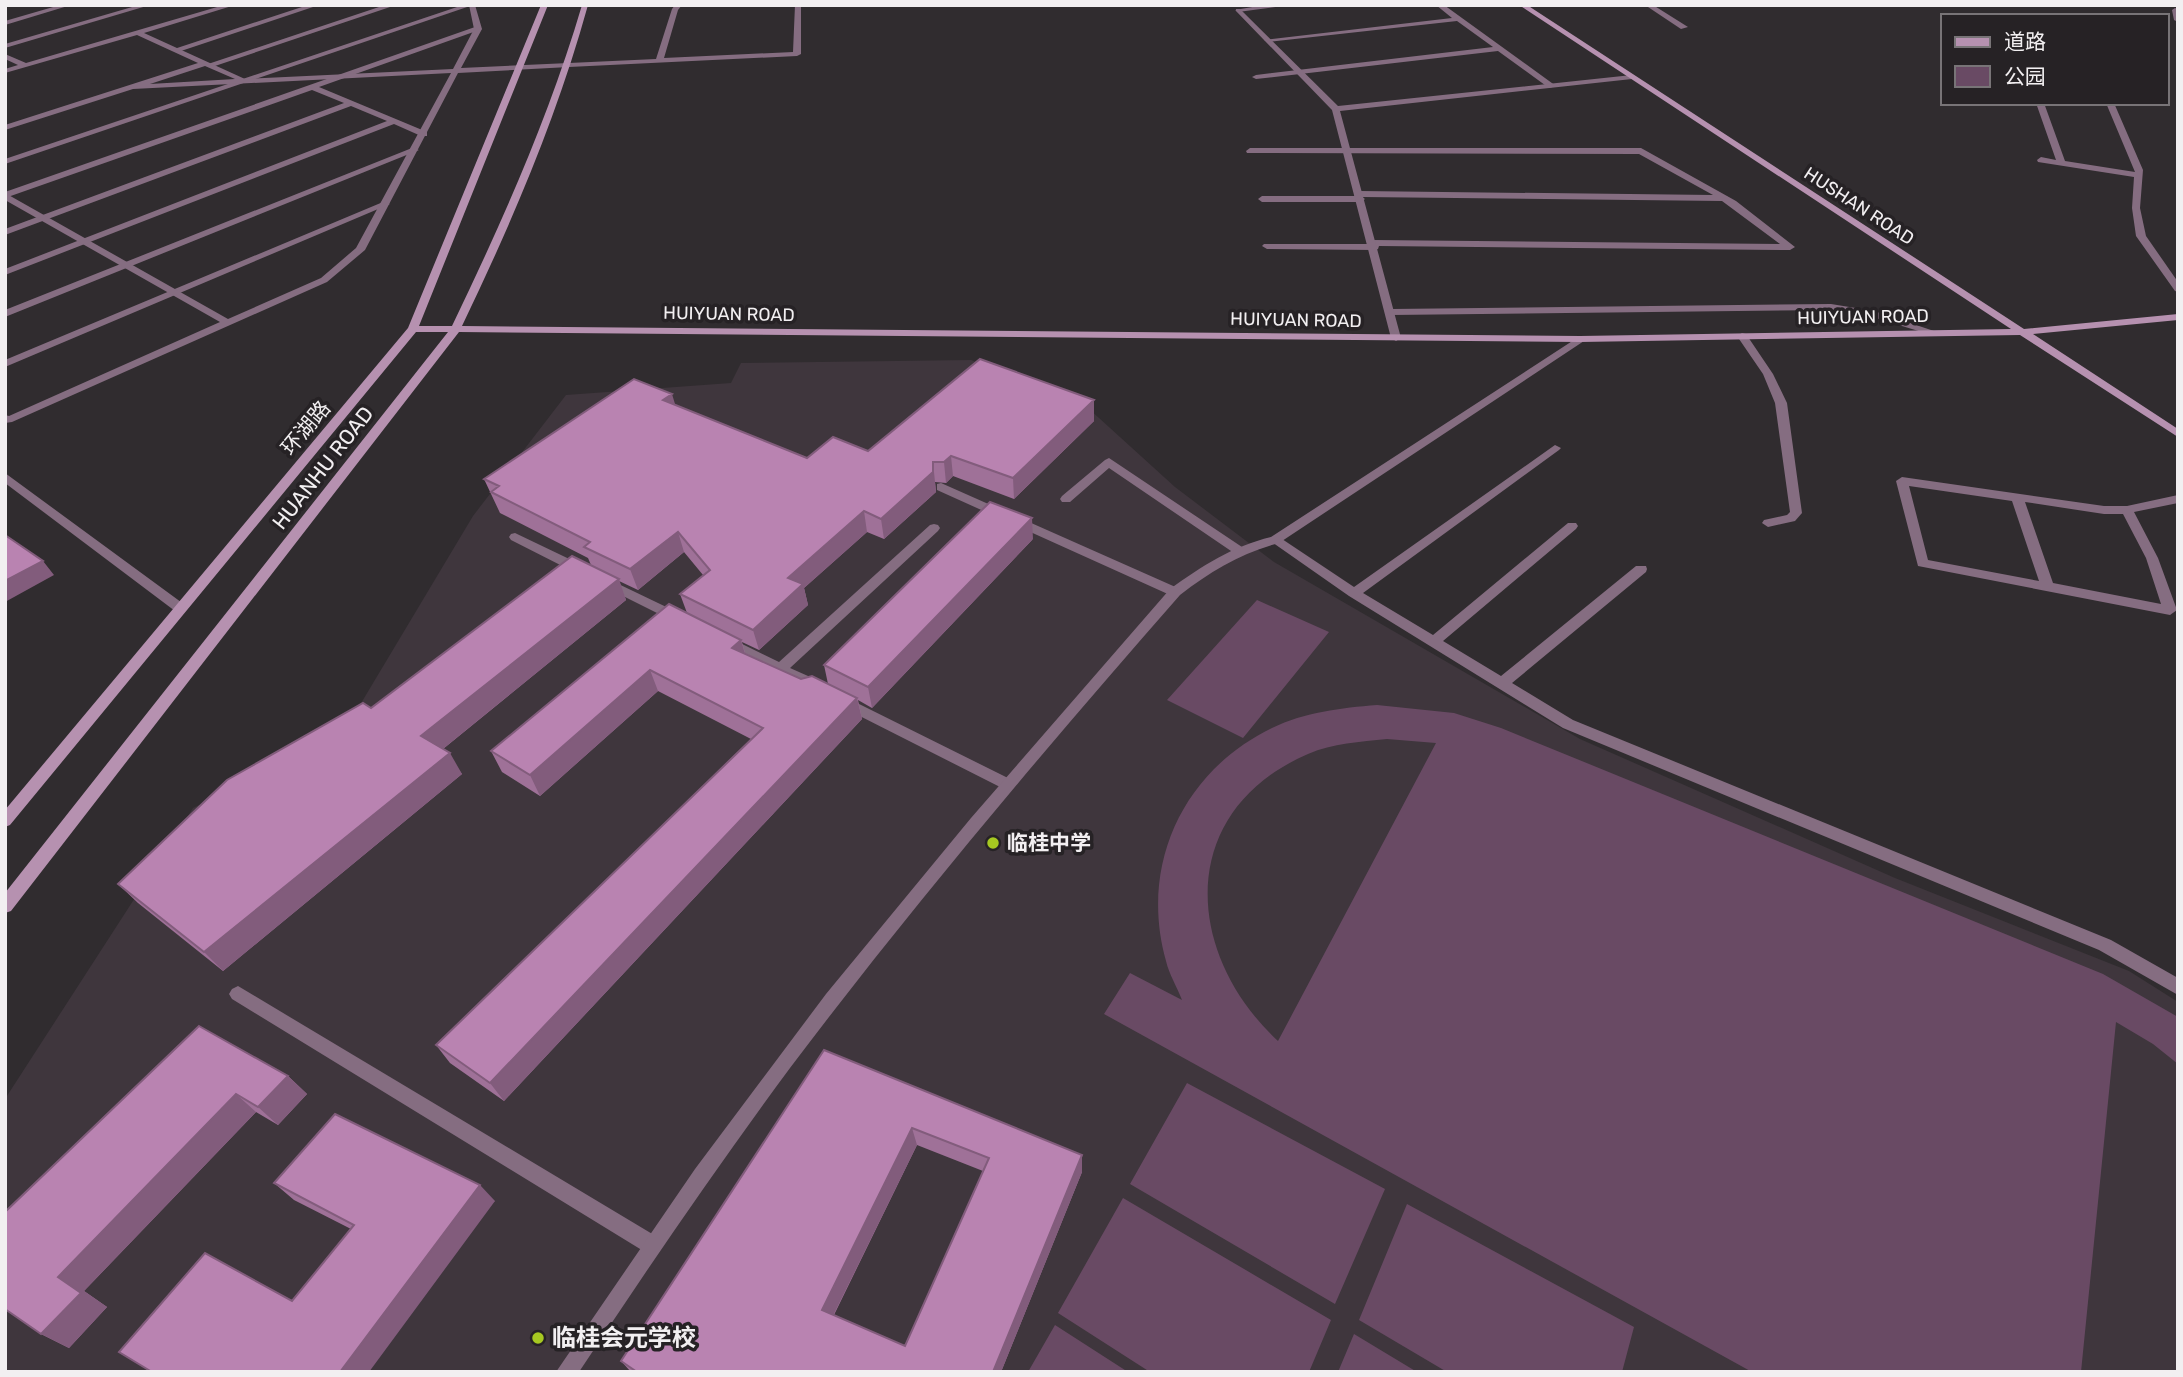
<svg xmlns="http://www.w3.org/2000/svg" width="2183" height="1377" font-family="Rubik,'Noto Sans SC',sans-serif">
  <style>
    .built { fill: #3f363d }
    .green { fill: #694a64; fill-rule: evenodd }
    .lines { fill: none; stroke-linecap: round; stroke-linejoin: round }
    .lane { fill: #856d81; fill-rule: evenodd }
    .street { fill: #856d81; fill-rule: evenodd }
    .secondary { fill: #b691b0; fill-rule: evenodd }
    .wall { fill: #9f7198; fill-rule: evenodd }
    .shaded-wall { fill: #825c7c }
    .building { fill: #b983b1; stroke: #825c7c; stroke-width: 2; fill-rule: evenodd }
    .poi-dot { fill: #a6c821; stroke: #262225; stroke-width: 2.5 }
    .labels { text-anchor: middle; stroke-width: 7; stroke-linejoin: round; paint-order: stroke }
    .far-street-label { font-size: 18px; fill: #f2eff1; stroke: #262225 }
    .street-label { font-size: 21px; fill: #f2eff1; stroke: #262225 }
    .poi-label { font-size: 21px; font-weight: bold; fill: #f2eff1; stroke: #262225; text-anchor: start }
    .near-poi-label { font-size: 24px; font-weight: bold; fill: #f2eff1; stroke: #262225; text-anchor: start }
  </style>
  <rect width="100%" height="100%" fill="#302c2f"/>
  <path class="built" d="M971,360L1088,408L1175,487L1274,562L1580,739L1895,878L2129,971L2178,1002V1372H5V1099L193,808L342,735L473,516L566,395L731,383L741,363Z"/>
  <path class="green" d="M1257,600L1329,632L1243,738L1167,700Z
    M1377,705L1454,713L1501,728L2103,974L2178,1017V1064L2153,1044L2116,1022L2081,1372H1752L1104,1014L1130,973L1182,1000C1177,987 1169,974 1166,961C1139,865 1183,771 1272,728C1305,712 1341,708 1377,705ZM1387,739L1436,743L1278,1041C1183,953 1176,811 1308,754C1333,743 1360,742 1387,739Z
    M1187,1083L1385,1189L1335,1304L1130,1184Z
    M1123,1198L1331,1320L1309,1372H1150L1058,1313Z
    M1407,1204L1634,1327L1622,1372H1447L1359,1320Z
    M1055,1325L1128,1372H1028Z
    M1354,1334L1417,1372H1338Z"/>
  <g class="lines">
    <path class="lane" d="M60,5H71L5,25V21Z
      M139,5H150L5,48V44Z
      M308,5H319L178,52L171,50Z
      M385,5H396L212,67L205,65Z
      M463,5H473L5,164V159Z
      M675,5H682L678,10L664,58L793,52L795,5H801V54L797,56L569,67L565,65L569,63L656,59L672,9Z
      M1264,5H1290L1238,12L1235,10Z
      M1436,5H1444L1556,86L1549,88L1498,51L1256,79L1252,77L1256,75L1493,47L1457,21L1268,42L1264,40L1452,18Z
      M2175,8L2178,9V22L2174,20L2172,10Z
      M475,27L482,29L319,87L427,132V136H421L394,124L5,275V269L387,121L351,106L5,235V229L344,103L312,90L5,198V192Z
      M2036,103H2044L2065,161L2135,172L2106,103H2114L2143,170L2140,208L2146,236L2178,282V292L2175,291L2136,236L2132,208L2134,177L2038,162L2037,160L2041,157L2056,160Z
      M412,148L419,150L5,317V310Z
      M1250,148H1641L1736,201L1795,247L1790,250L1379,246L1378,249L1375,250L1267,249L1262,246L1264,244H1369L1370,241L1373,240L1780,244L1722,201L1362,197L1365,199L1361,202H1262L1258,199L1262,196H1359L1356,194L1360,191L1713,195L1639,154L1247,153L1246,151Z
      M383,202L390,204L5,367V360Z
      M1831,304L1874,311L1940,333L1935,336L1869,316L1831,310L1391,315L1386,312L1391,309Z
      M1742,333L1746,334L1773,374L1787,403L1802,513L1795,521L1768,527L1762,523L1764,520L1787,515L1790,512L1775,403L1763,374L1737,336Z
      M1555,445L1561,448L1559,450L1363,593L1433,635L1568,523H1576L1578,526L1576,529L1443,641L1501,676L1636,566H1646L1647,569L1646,572L1512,683L1573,720L2111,940L2178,978V995L2099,950L1563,728L1349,596L1269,540L1271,537H1279L1354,587Z
      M1109,458L1242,547L1244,550L1242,553H1234L1109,468L1070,502H1062L1060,499L1062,496L1105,460Z
      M1902,477L2104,506H2127L2178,495V503L2134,512L2158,558L2177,610L2170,615L1918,566L1896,481ZM1909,486L2012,501L2039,581L1928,560ZM2025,502L2104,514H2123L2146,558L2161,604L2053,583Z
      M941,483L1180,589L1181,592L1175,596L1170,595L937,490V484Z
      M934,524L938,525L940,528L938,531L790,668L808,676L810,680L808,684H798L722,645L720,642L727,637L732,639L779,662L930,525Z
      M515,533L586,567L587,570L581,574L576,573L511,540L509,537L511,534Z
      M608,579L683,615L685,618L678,623L673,621L603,586L602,583Z
      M843,696L1012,780L1014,784L1012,788H1002L838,705L836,701Z
      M238,986L659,1238L662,1245L659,1252L652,1255L645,1252L232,999L229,994L232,989Z"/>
    <path class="street" d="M224,5H235L144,33L245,79L453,69L474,29L469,5H475L482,29L461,68L569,63L573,65L569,67L458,73L365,250L327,282L12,422L5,423V415L9,416L220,322L5,200V193L228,319L321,278L356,248L451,73L133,89L5,130V125L198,63L137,35L5,73V69L18,65L5,59V54L26,63ZM205,66L235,79L150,84Z
      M1645,5H1653L1688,27L1681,29Z
      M1236,9H1240L1338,106L1632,75L1636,77L1632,79L1340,111L1401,338L1396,341L1391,338L1332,110L1236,11Z
      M1580,336L1584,337V341L1279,543C1241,553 1211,571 1180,595C1045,749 913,905 790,1068C717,1167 647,1269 579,1372H556L695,1169L826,994L971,818L1170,589C1202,566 1233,546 1271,537Z
      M5,473L185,605L187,608L185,611H175L5,483Z"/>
    <path class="secondary" d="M541,5H548L419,326H452C502,222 549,117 582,5H588C557,117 512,222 462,326L1580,336L2011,329L1519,5H1527L2024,329L2178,314V320L2033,334L2178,429V437L2020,335L1580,342L459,332L11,911L5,913V893L448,332H416L10,825L5,827V810L408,328Z"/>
  </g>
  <path class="wall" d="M1094,400V421L1014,499L953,476L946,483L935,482L936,492L884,539L867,532L804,588L808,605L759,650L742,642L745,653L801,679L828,684L824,665L1033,539L872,708L858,700L862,719L504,1101L450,1063L436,1045L751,739L658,691L540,796L502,772L491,751L687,613L680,594L703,575L684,552L638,590L619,581L626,600L443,749L462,774L223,971L138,903L118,884L371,708L591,565L588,558L500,513L484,479L675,405L807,458L868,451Z
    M199,1026L288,1076L307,1094L278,1125L256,1112L84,1291L107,1307L69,1348L41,1334Z
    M824,1050L1082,1155V1172L1001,1372H631L621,1361ZM917,1145L983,1171L905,1346L834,1315Z
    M274,1183L495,1201L292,1301L351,1229L294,1200Z"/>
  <path class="shaded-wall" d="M672,394L678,414L663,400Z
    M1094,400V421L1014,499L1013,478Z
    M951,456L953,476L946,483L944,462Z
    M933,462L936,492L884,539L881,519Z
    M864,511L867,532L804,588L808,605L759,650L753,630L788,578Z
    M1032,518L1033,539L872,708L868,687Z
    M678,532L684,552L638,590L630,569Z
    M43,561L54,575L5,602V581Z
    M619,579L626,600L433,757L421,736Z
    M741,640L747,661L732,648Z
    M650,670L658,691L540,796L530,775Z
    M857,698L862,719L504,1101L490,1083Z
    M450,753L462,774L223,971L204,952Z
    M288,1076L307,1094L278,1125L258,1107Z
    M236,1094L256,1112L84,1291L107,1307L69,1348L41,1334L58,1277Z
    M912,1128L917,1145L829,1324L822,1310Z
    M1082,1155V1172L1001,1372H993Z
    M480,1185L495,1201L369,1372H340Z"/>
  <path class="building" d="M980,359L1094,400L1013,478L951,456L944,462H933V472L881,519L864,511L788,578L803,584L753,630L680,594L710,570L678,532L630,569L584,547L590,542L491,492L499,486L484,479L634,379L672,394L663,400L807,458L833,437L868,451Z
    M990,502L1032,518L868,687L824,665Z
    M5,535L43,561L5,581Z
    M572,556L619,579L421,736L450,753L204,952L118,884L227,780L363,703L371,708Z
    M669,604L741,640L732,648L801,679L812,676L857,698L490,1083L436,1045L763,728L650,670L530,775L491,751Z
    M199,1026L288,1076L258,1107L236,1094L58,1277L81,1293L41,1334L5,1309V1212Z
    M824,1050L1082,1155L993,1372H637L621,1361ZM912,1128L989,1158L905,1346L822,1310Z
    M335,1114L480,1185L340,1372H152L119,1352L205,1253L292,1301L354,1225L274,1183Z"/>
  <g class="poi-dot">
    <circle cx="993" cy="843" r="7"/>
    <circle cx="538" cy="1338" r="7"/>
  </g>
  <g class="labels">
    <g class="far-street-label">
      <text transform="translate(1859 206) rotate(33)" y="6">HUSHAN ROAD</text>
      <text transform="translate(729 314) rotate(1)" y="6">HUIYUAN ROAD</text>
      <text transform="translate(1863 317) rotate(-1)" y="6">HUIYUAN ROAD</text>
      <text transform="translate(1296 320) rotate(1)" y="6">HUIYUAN ROAD</text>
    </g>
    <g class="street-label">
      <text transform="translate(306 428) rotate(-50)" y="7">环湖路</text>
      <text transform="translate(323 468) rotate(-52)" y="7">HUANHU ROAD</text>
    </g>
    <g class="poi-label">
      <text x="1007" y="850">临桂中学</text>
    </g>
    <g class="near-poi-label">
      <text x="552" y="1346">临桂会元学校</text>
    </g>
  </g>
  <rect width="2183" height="1377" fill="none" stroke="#f2eff1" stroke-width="14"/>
  <rect x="1941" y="14" width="228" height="91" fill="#262225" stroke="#787477" stroke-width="2"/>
  <rect x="1955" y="37" width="35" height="10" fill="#b691b0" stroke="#787477" stroke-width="2"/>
  <text x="2004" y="49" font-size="21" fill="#f2eff1">道路</text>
  <rect x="1955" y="66" width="35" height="21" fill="#694a64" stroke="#787477" stroke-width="2"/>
  <text x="2004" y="84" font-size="21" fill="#f2eff1">公园</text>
</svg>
